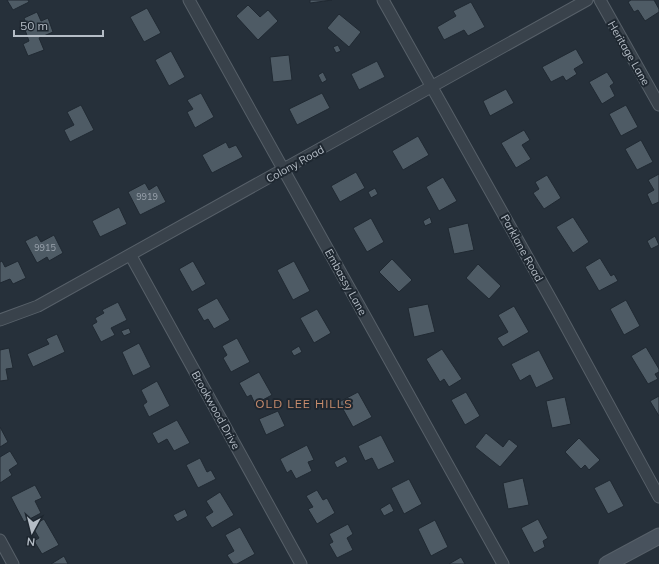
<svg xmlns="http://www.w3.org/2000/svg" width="659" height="564" font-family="Mulish,sans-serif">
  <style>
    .building { fill: #4e5b65; stroke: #202932 }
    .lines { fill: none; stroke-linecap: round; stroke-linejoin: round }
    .minor-casing { stroke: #576069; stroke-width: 13 }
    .secondary-casing { stroke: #576069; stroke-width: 17 }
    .minor { stroke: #39424b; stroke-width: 11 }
    .secondary { stroke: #48525d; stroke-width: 15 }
    .labels { text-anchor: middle; stroke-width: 4; stroke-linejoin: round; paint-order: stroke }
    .number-label { font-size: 9px; fill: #9ba4ae }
    .street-label { font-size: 11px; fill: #b5bdc6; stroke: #1e2730 }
    .neighbourhood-label { font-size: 12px; letter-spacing: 1px; fill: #ca8d6d; stroke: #1e2730 }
  </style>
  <rect width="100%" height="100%" fill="#26303a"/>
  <path class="building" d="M7,0H28L29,2L13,10Z
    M310,0H332L310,3Z
    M631,0H654L659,9V12L645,21L638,10L634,12L628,2Z
    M471,2L485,27L468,36L464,30L444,40L437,27L456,16L453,11Z
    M248,5L260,17L268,10L278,21L258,40L236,16Z
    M147,8L161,33L144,42L130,17Z
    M37,12L41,21L48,18L53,32L39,38L44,50L28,56L23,44L29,41L24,27L27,25L24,18Z
    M339,14L361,32L349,47L327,28Z
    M338,45L341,51L336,53L333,47Z
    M576,49L584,63L574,69L577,74L566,81L563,76L551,82L542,67Z
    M171,51L185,77L169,86L155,60Z
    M289,55L292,80L273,82L270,57Z
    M377,61L385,77L359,90L351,74Z
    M323,72L327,80L322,83L318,75Z
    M607,72L614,83L610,86L615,96L602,104L589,82Z
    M506,89L514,103L490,116L483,101Z
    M201,93L214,117L195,128L187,112L193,109L187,100Z
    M322,93L330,108L297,125L289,109Z
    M81,105L94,130L70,142L64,130L74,125L67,112Z
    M626,105L638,127L621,136L609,114Z
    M524,130L530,140L522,145L531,159L516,168L501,143Z
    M418,136L429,155L403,170L392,151Z
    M641,140L653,162L637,170L625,149Z
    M226,142L229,148L236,145L243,157L212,173L202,155Z
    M356,172L365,188L340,202L331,186Z
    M659,174V202L652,205L647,194L654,190L648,180Z
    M547,175L561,198L544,209L533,193L539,189L535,182Z
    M443,177L457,201L439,211L426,187Z
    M145,183L149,190L157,185L166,202L140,215L128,192Z
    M375,188L378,194L371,198L368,192Z
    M119,207L127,224L100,237L92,221Z
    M430,217L432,223L425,226L423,221Z
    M573,217L589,242L573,253L556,227Z
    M371,218L384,242L367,252L353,228Z
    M468,223L474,250L454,254L448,228Z
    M37,235L41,242L54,235L63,253L49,261L47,257L37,263L25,241Z
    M655,236L659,245L651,249L647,241Z
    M600,258L611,276L614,274L618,281L599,291L585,267Z
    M392,259L412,280L399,292L379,272Z
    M2,261L5,267L18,261L26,278L13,284L10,279L0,283V262Z
    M193,261L206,284L192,292L179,269Z
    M294,261L310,291L293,300L277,270Z
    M478,264L501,286L489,299L466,278Z
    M217,298L230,320L214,329L208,319L204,321L197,309Z
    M626,300L640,326L624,335L610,309Z
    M118,302L127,320L111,328L115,335L101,342L92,325L97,322L95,318L104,313L102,310Z
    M428,304L435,332L414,337L408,308Z
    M514,306L529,332L503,347L497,338L508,332L498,315Z
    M317,309L331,333L314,343L300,318Z
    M129,328L131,333L124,336L121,331Z
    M57,334L65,352L33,367L27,354L49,344L46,339Z
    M237,338L250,362L231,372L223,358L227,355L222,346Z
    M139,343L151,367L133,376L122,352Z
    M299,346L302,352L294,356L291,351Z
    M646,347L659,369V372L655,374L658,379L648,384L631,356Z
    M9,348L13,368L6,369L8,380L0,381V350Z
    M442,349L462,379L449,387L444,379L440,382L426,359Z
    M539,350L554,379L536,388L530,375L520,381L511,364Z
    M259,372L272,395L255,404L251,395L247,397L239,383Z
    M157,381L170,406L149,417L143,405L147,402L141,390Z
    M358,392L372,417L353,427L339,402Z
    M466,392L480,416L465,425L451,400Z
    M659,396V416L650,401Z
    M565,397L571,424L552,428L546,401Z
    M278,411L285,426L266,435L259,419Z
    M177,420L190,443L174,451L167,439L158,444L152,433Z
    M0,427L8,442L0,447Z
    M486,433L503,447L509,439L518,446L500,467L475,447Z
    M381,435L395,462L378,470L372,458L365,461L358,446Z
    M579,438L600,460L589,470L585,465L581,469L565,452Z
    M307,445L314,460L308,462L312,471L296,479L291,470L287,473L280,459Z
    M10,451L18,464L9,470L12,475L0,483V457Z
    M345,456L348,462L337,468L334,462Z
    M200,458L207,472L211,470L216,479L198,488L186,465Z
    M523,478L529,505L508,509L503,483Z
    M409,479L422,504L404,514L391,488Z
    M610,480L624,506L608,514L594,488Z
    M35,485L42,498L35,501L41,513L24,522L11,497Z
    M317,490L323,500L327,498L335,513L317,524L308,509L313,507L306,496Z
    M220,492L234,515L212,528L205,517L213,512L206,501Z
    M390,503L394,511L384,516L380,509Z
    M185,509L188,516L177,522L173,515Z
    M44,519L59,545L42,554L34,541L39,538L32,526Z
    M538,519L548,538L543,541L545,547L534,553L521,528Z
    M435,520L448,547L431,556L418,529Z
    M348,524L353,534L347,538L353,550L337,558L329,544L333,542L329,534Z
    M240,527L255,554L237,564H233L227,555L234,551L225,535Z
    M64,556L68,564H51Z
    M461,557L465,564H449Z"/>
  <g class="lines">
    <defs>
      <path id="minor" d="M189,0L503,564
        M383,0L557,310L659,497
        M600,0L659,105
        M131,256L301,564
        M0,320L38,306L587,0
        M0,540L13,564"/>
      <path id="secondary" d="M607,564L659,536"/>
    </defs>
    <use href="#minor" class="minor-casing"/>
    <use href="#secondary" class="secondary-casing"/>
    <use href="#minor" class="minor"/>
    <use href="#secondary" class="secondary"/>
  </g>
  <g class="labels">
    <g class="number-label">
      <text x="147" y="200">9919</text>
      <text x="45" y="251">9915</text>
    </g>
    <g class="street-label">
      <text transform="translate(629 53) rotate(60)" y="4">Heritage Lane</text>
      <text transform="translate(295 164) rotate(-29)" y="4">Colony Road</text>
      <text transform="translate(522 248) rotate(61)" y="4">Parklane Road</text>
      <text transform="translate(346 282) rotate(61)" y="4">Embassy Lane</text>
      <text transform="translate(216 410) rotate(61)" y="4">Brookwood Drive</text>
    </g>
    <g class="neighbourhood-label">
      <text x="304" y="408">OLD LEE HILLS</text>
    </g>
  </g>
  <g transform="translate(32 532) rotate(187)" stroke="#1e2730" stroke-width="3" paint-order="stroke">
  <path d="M0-3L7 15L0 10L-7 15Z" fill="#b5bdc6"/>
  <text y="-6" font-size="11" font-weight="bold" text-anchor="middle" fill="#b5bdc6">N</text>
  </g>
  <path d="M14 30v6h89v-6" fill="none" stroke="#b5bdc6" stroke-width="2"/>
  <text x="20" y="30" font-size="12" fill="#b5bdc6" stroke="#1e2730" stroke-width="3" paint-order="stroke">50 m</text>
</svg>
